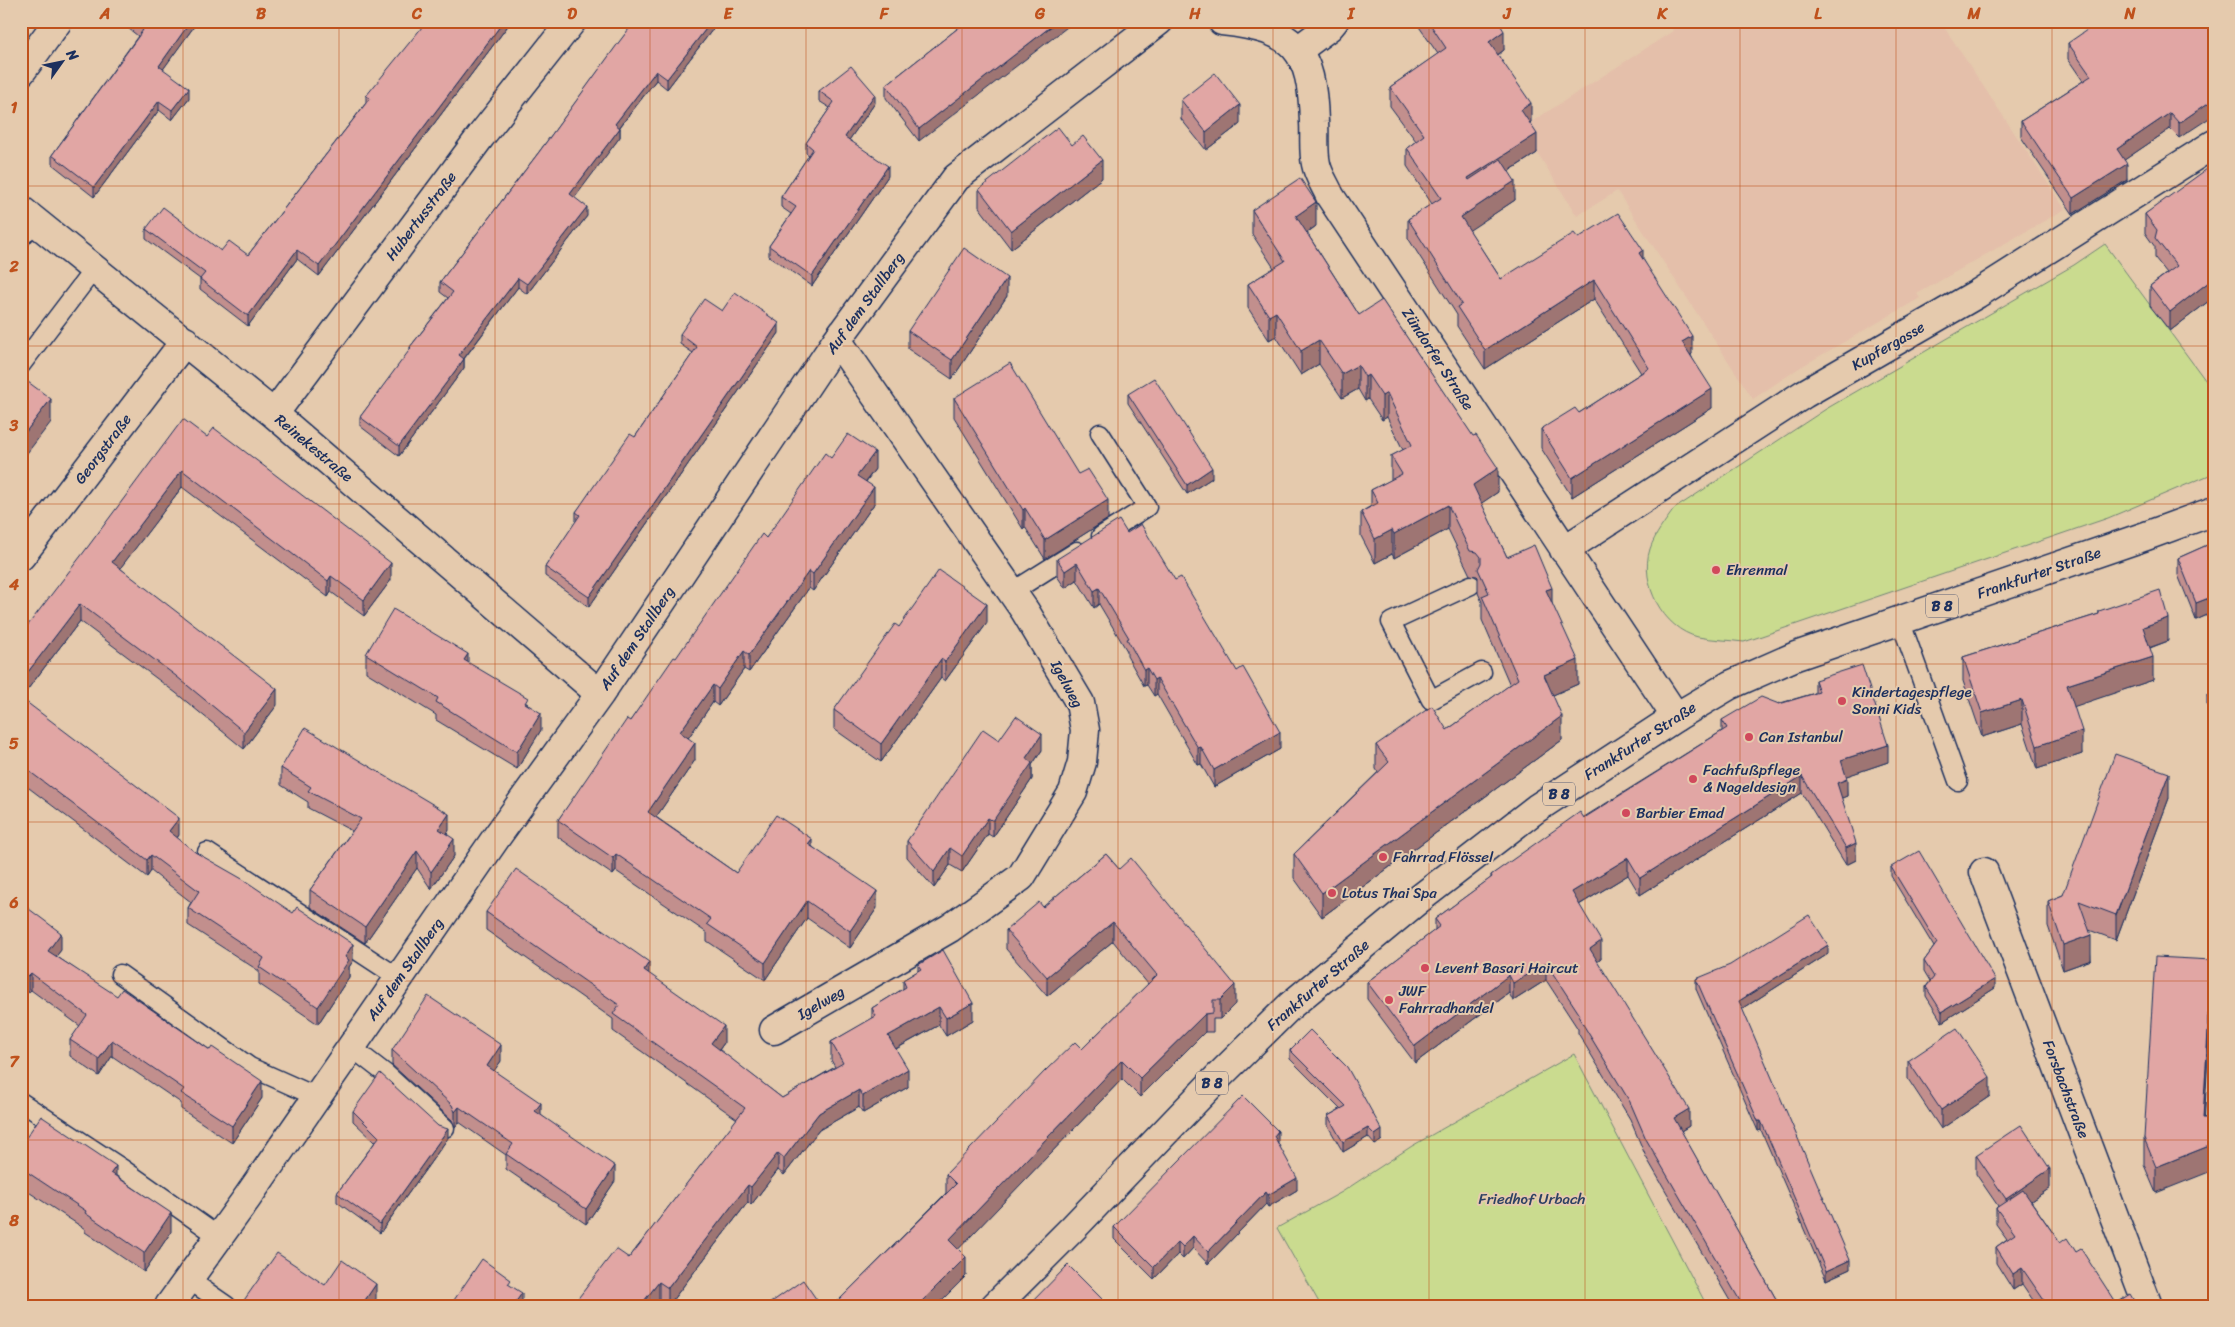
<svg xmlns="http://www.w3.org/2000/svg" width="2235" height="1327" font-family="Sriracha,sans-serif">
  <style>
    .built { fill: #e4bfaa }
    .green { fill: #cadb8f; stroke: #728576 }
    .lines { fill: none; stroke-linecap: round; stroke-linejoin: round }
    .service-casing { stroke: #1b2f5e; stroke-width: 21 }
    .minor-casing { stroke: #1b2f5e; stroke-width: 31 }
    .primary-casing { stroke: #1b2f5e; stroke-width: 31 }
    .service { stroke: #e5caad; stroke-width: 18 }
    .minor { stroke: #e5caad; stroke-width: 28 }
    .primary { stroke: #e5caad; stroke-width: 28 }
    .wall { fill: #c28f8d; stroke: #1b2f5e }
    .shaded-wall { fill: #9e7473; stroke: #1b2f5e }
    .building { fill: #e1a6a4; stroke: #1b2f5e }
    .grid { fill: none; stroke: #bf511c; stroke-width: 1; stroke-opacity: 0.55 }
    .poi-dot { fill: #d1495b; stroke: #e5caad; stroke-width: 2 }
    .labels { text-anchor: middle; stroke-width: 4; stroke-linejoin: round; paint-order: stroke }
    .shield { fill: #e5caad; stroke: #585e76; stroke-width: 1 }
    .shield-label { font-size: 14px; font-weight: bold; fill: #1b2f5e }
    .street-label { font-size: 15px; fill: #1b2f5e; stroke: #e5caad }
    .poi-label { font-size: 15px; fill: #1b2f5e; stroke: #e5caad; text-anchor: start }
    .park-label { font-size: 15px; fill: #2c4063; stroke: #e5caad }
    .neatline { fill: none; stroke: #bf511c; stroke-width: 2 }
    .grid-label { font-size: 16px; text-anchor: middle; font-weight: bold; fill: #bf511c }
  </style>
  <rect width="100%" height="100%" fill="#e5caad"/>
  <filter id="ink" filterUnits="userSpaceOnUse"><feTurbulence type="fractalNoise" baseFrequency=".02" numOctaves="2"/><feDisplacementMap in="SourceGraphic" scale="10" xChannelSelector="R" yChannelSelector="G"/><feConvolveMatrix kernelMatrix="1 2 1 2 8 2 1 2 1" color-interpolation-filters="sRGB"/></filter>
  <g filter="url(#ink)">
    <path class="built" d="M1668,21H1940L2065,209L1917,294L1920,298L1799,368L1753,399L1617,191L1577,216L1522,128L1673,31Z"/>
    <path class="green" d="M2105,244L2214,392V473L2108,518L1744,642C1729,640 1713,640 1698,637C1663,629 1639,583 1650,549C1655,534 1665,522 1674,509L1826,409L2074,265Z
      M1574,1054L1707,1306H1321L1277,1228L1342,1192L1412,1146Z"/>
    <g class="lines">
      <defs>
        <path id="service" d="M21,238L35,221
          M21,365L94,269
          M1100,433L1147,507L1101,536
          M1471,585L1391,622L1431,700L1482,672
          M1012,592L1077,551
          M1900,620L1958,781
          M207,852L399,978
          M120,974L250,1067L317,1097
          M351,1047L386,1074L445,1128
          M21,1102L123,1169L218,1236
          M188,1279L227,1306"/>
        <path id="minor" d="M1222,21C1295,29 1312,49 1314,122C1315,135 1313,151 1316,164C1318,175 1326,186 1330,196L1676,717
          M1298,50L1329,27L1334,21
          M21,72L58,21
          M21,210L274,414L600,694
          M274,414L481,136L572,21
          M1564,550L1804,394L1977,294L2214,144
          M21,556L185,341
          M1984,872L2148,1306
          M774,1030L950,928L1021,877L1073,792L1082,762L1085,730L1080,703L1025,611L837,340
          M169,1306L247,1198L498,835L600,694L837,340L956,178L1159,21"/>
        <path id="primary" d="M995,1306L1074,1227L1219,1076L1291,1005L1418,900L1537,808L1676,717L1730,685L1796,656L2146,536L2214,511"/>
      </defs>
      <use href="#service" class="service-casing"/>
      <use href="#minor" class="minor-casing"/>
      <use href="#primary" class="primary-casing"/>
      <use href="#service" class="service"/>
      <use href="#minor" class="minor"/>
      <use href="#primary" class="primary"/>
    </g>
    <path class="wall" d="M119,21H198L163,69L189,98L172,120L159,110L94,197L52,164V155L138,36Z
      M507,21V27L319,276L297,259L248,326L200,289V279L146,239V229L221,251L248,255L366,103V96Z
      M635,21H719L667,89L656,80L620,127V137L574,197L587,216L527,294L518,287L464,359V368L399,456L360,426V417L410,351V347L448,298L440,292V282L539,152Z
      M967,21L919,141L886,98V85Z
      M1415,21H1498L1504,50L1498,55L1531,122L1530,123L1537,153L1509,171L1515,200L1469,230L1501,279L1578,238L1643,259L1692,354L1691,355L1712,408L1572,497L1541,448V429L1579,413L1641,373L1594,299L1485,369L1457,326V315L1408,238V219L1432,204L1407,166V148L1416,141L1390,106V87L1438,54Z
      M2214,21L2179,138L2170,129L2124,160L2127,180L2073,214L2021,137V121L2083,81L2068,59V43Z
      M819,91L875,103L849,140L888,176L812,286L769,256V246L791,214L781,207V197L809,155L806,153V143L830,108L819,101Z
      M1181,100L1240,124L1206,150L1181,119Z
      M1072,145L1102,178L1011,249L979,207V189Z
      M2214,170V297L2170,331L2150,306V286L2167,273L2155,258V247L2145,233V214Z
      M1252,210L1316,226L1307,233L1359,315L1498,492L1481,503L1507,557L1552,603L1578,684L1553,695L1562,740L1322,917L1294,878V854L1378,772L1376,769V745L1447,730L1510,685L1482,620V602L1478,593V577L1477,576L1470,575L1448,529L1394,558L1392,554L1375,563L1361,536V512L1371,506V490L1391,480V456L1403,450L1387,417L1382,420L1368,399L1365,401L1358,389L1342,398L1319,364L1301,375L1276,336L1269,340L1248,308V284L1274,268L1252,234Z
      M1007,296L952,379L908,349V331Z
      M722,311L779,333L589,607L545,576V567L576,522V512L635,437L693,353L680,344V334Z
      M1128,394L1212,478L1187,494L1128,403Z
      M954,398L1078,474L1108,519L1045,559L1025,527L1023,529L954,417Z
      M207,437L391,580L364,616L331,592L328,597L182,487L120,568L277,705L244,749L176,693L80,621L21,698V634Z
      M831,458L875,469L866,482L874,504L813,591L809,588L749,672L744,669L718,706L713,702L688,738L695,760L656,817L736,873L812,846L877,908L850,948L807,918L765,980L707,941V933L616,871L613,875L558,837V820L630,721L766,538Z
      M1127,533L1175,580L1280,749L1214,787L1201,764L1198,765L1157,694L1154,696L1147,685L1144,686L1127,656V651L1099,604L1094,608L1077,580L1065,588L1057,576V559Z
      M2214,542V612L2196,620L2178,575V558Z
      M2099,611L2168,641L2150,648L2153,680L2074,706L2082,754L2037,769L2022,724L1982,737L1963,681V657L2099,614Z
      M987,623L945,681L941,678L881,762L834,729V710L899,627Z
      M366,654L468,663L528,704L541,730L517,769L436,720V715L366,672Z
      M1815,680L1888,762L1846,776L1847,796L1841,798L1856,860L1846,865L1802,793L1640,895L1628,875L1579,905L1601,958L1597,961L1689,1126L1681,1131L1780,1306H1733L1646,1157L1630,1119L1578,1033V1029L1546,980L1513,1001L1509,993L1415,1063L1367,999V982L1435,930V919L1491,878V875L1722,731V720L1815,693Z
      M2214,692V720L2207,705V695Z
      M21,698L179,835L177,838L195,852L353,961L349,967V977L318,1024L259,984V971L188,925V908L191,902L151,871L147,877L21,782Z
      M999,740L1042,750L1032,765V779L993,837L988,834L962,872L950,865L934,888L907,857V841Z
      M281,768L449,830L447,834L454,856L431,889L417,868L365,943L310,907V890L352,831L308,808V802L281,785Z
      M2169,798L2116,940L2089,930L2091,960L2063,970L2048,926V901L2063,895Z
      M1106,854L1235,1004L1220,1019H1213V1032H1205L1140,1097L1122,1079L958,1249L966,1276L936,1306H833L946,1193V1174L1082,1049L1148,984L1113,941L1047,996L1006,949V930L1043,907Z
      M1891,867L1995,988L1942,1022L1926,996V987L1930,981L1924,971V961L1934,947L1891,876Z
      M21,903L61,950L56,956L262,1098L232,1143L181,1109V1103L112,1056L99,1076L70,1056V1040L80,1026L31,990L28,993L21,987Z
      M486,912L649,974L724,1043L719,1050L782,1098L835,1067L831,1060V1042L872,1019V1008L903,989V980L918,971V965L973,1020L946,1036L939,1025L896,1049L908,1087L863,1113L859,1107L819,1130L784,1175L778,1170L751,1205L748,1202L668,1306L659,1299L654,1306H576V1301L629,1258L737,1119L613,1031V1019L486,930Z
      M1828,954L1742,1009L1850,1269L1826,1280L1761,1130L1758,1131L1696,989V979Z
      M2212,987L2204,1118L2156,1193L2144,1165V1138Z
      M392,1050L501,1061L494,1070L541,1115L615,1181L586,1224L506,1169V1155L459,1122L455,1127L452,1120L392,1065Z
      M1290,1050L1382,1140L1375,1145L1368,1137L1343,1152L1328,1126V1116L1340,1109L1290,1059Z
      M1908,1061L1990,1096L1941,1129L1908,1079Z
      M353,1111L438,1126L448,1138L380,1233L337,1202V1193L375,1142L353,1121Z
      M1278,1143L1297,1190L1268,1207L1266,1204L1208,1264L1193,1248L1183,1259L1178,1254L1154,1279L1114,1239V1227Z
      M21,1145L116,1177L171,1232L144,1272L85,1232V1229L21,1187Z
      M1976,1155L2050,1188L2031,1201L2060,1243L2076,1252L2116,1303L2137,1306H2037L2022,1284L2013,1290L1996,1263V1247L2007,1239L1996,1224V1208L1998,1206L1976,1174Z"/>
    <path class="shaded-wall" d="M191,21H198L159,75V66Z
      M504,21H507V27L319,276V266Z
      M712,21H719L667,89V79Z
      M1058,21H1075L919,141V129Z
      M1504,31V50L1489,61V42Z
      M656,71V80L615,133V124Z
      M189,88V98L172,120V110Z
      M875,94V103L845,146V137Z
      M2214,99V115L2179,138V123Z
      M159,101V110L94,197V187Z
      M1531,103V122L1521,128V110Z
      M1240,105V124L1206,150V132Z
      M2170,113V129L2117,165V149Z
      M620,128V137L570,204V194Z
      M1537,134V153L1468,197V178Z
      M1102,160V178L1011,249V231Z
      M2127,164V180L2073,214V198Z
      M888,166V176L812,286V276Z
      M1515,181V200L1461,236V217Z
      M1316,202V226L1296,240V216Z
      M587,207V216L527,294V284Z
      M297,250V259L248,326V316Z
      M1643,250V269L1639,253Z
      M518,278V287L459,365V355Z
      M1007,278V296L952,379V360Z
      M2214,278V297L2170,331V312Z
      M1594,280V299L1485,369V350Z
      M1276,312V336L1269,340V316Z
      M779,323V333L589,607V597Z
      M1692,336V354L1682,361V342Z
      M1319,340V364L1301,375V351Z
      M464,359V368L399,456V446Z
      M1358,365V389L1342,398V374Z
      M1368,375V399L1365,401V377Z
      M1712,389V408L1572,497V478Z
      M1387,393V417L1382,420V396Z
      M51,399V422L21,461V438Z
      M875,452V469L857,493V476Z
      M1212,468V478L1187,494V485Z
      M1498,468V492L1473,509V485Z
      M182,470V487L112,579V562Z
      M874,487V504L813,591V574Z
      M1108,500V519L1045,559V540Z
      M1448,505V529L1394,558V534Z
      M1025,508V527L1023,529V510Z
      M1392,530V554L1375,563V539Z
      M391,563V580L364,616V600Z
      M1077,563V580L1065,588V571Z
      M809,571V588L749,672V655Z
      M331,576V592L328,597V581Z
      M1099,588V604L1094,608V591Z
      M1552,588V612L1546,590Z
      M2214,596V612L2196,620V603Z
      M80,604V621L21,698V681Z
      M987,604V623L945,681V662Z
      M2168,618V641L2143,650V627Z
      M744,651V669L718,706V689Z
      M468,654V672L464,660Z
      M2153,657V680L2067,709V685Z
      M941,659V678L881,762V744Z
      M1578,660V684L1544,699V675Z
      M1147,668V685L1144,686V670Z
      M1157,678V694L1154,696V680Z
      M713,685V702L680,750V732Z
      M277,689V705L244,749V732Z
      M2022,700V724L1982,737V713Z
      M541,713V730L517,769V752Z
      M1562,716V740L1322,917V893Z
      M2082,731V754L2037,769V746Z
      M1280,732V749L1214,787V770Z
      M1042,734V750L1032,765V779L993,837V821L1026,758Z
      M695,743V760L648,829V812Z
      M1888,745V762L1841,778V760Z
      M1201,747V764L1198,765V748Z
      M2169,773V798L2116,940V915Z
      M1802,776V793L1640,895V878Z
      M1847,779V796L1837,800V783Z
      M449,814V830L439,846V829Z
      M179,818V835L169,848V831Z
      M988,818V834L962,872V856Z
      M454,839V856L431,889V872Z
      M812,839V856L808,844Z
      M1856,843V860L1846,865V848Z
      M950,848V865L934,888V872Z
      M417,851V868L365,943V927Z
      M616,854V871L613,875V858Z
      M151,855V871L147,877V860Z
      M1628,858V875L1572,909V892Z
      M877,891V908L850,948V931Z
      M807,901V918L765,980V963Z
      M1113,922V941L1047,996V977Z
      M61,933V950L48,967V951Z
      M2091,935V960L2063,970V945Z
      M1601,941V958L1590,966V949Z
      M353,944V961L349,967V977L318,1024V1007L345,957Z
      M1828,945V954L1739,1011V1001Z
      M2212,960V987L2203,1144V1118Z
      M649,962V979L644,970Z
      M1546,963V980L1513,1001V983Z
      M31,973V990L28,993V976Z
      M1509,975V993L1415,1063V1046Z
      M1995,979V988L1942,1022V1012Z
      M1235,985V1004L1220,1019V1000Z
      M973,1003V1020L946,1036V1018Z
      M939,1007V1025L888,1053V1036Z
      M1205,1014V1032L1140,1097V1078Z
      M724,1026V1043L711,1061V1043Z
      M112,1040V1056L99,1076V1059Z
      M501,1045V1061L487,1081V1066Z
      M1122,1060V1079L949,1259V1240Z
      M908,1069V1087L863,1113V1096Z
      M1990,1077V1096L1941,1129V1110Z
      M262,1081V1098L232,1143V1126Z
      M859,1090V1107L819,1130L784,1175V1158L819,1113Z
      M541,1103V1118L535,1111Z
      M459,1107V1122L455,1127V1112Z
      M1689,1109V1126L1674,1135V1118Z
      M1758,1121H1761V1130L1758,1131Z
      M1368,1128V1137L1343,1152V1142Z
      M448,1129V1138L380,1233V1224Z
      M1382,1130V1140L1375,1145V1135Z
      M1278,1131V1143L1274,1148V1136Z
      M2214,1144V1170L2156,1193V1167Z
      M778,1153V1170L751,1205V1187Z
      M116,1166V1184L111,1173Z
      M615,1166V1181L586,1224V1209Z
      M2050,1169V1188L2006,1218V1199Z
      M1297,1178V1190L1268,1207V1195Z
      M748,1185V1202L668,1306V1288Z
      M1266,1192V1204L1208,1264V1252Z
      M171,1213V1232L144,1272V1253Z
      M1193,1236V1248L1183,1259V1247Z
      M1178,1242V1254L1154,1279V1267Z
      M966,1257V1276L936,1306H917Z
      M1850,1260V1269L1826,1280V1271Z
      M2022,1268V1284L2013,1290V1274Z
      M659,1282V1299L654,1306H640Z
      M376,1284V1299L372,1306H361Z
      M522,1293V1306H513Z"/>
    <path class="building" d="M131,21H191L159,66L189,88L172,110L159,101L94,187L52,155L143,30Z
      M427,21H504L319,266L297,250L248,316L200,279L205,273L146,229L163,207L221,251L229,241L248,255L370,98L366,96Z
      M635,21H712L667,79L656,71L615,124L620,128L570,194L587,207L527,284L518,278L459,355L464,359L399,446L360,417L411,348L410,347L453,292L440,282L539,152L619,42Z
      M967,21H1058L919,129L886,85Z
      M1428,21H1498L1504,31L1489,42L1531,103L1521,110L1537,134L1468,178L1469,180L1501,159L1515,181L1461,217L1501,279L1574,233L1578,238L1618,213L1643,250L1639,253L1692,336L1682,342L1712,389L1572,478L1541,429L1575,408L1579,413L1649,368L1594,280L1485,350L1457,307L1462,304L1408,219L1441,198L1407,148L1424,135L1390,87L1446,48Z
      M2100,21H2214V99L2179,123L2170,113L2117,149L2127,164L2073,198L2021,121L2091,76L2068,43Z
      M851,66L875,94L845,137L888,166L812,276L769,246L796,207L781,197L813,149L806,143L834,102L819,91Z
      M1215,73L1240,105L1206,132L1181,100Z
      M1058,127L1072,145L1083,136L1102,160L1011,231L979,189Z
      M2207,169L2210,173L2214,170V278L2170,312L2150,286L2177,266L2155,238L2157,230L2145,214Z
      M1300,178L1316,202L1296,216L1359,315L1382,300L1473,436L1476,435L1498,468L1473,485L1507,557L1534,545L1552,588L1546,590L1578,660L1544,675L1562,716L1322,893L1294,854L1389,762L1376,745L1432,706L1447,730L1518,679L1482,596L1489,593L1478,569L1481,563V557L1477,552L1470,551L1448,505L1394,534L1392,530L1375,539L1361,512L1378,503L1371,490L1402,474L1391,456L1412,445L1387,393L1382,396L1368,375L1365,377L1358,365L1342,374L1319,340L1301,351L1276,312L1269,316L1248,284L1285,261L1252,210Z
      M964,248L1007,278L952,360L908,331Z
      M735,292L779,323L589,597L545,567L580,515L576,512L630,434L635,437L697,347L680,334L704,299L722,311Z
      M1010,363L1078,474L1088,469L1108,500L1045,540L1025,508L1023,510L954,398Z
      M1154,378L1212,468L1187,485L1128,394Z
      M24,379L51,399L21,438V384Z
      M183,419L207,437L214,428L391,563L364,600L331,576L328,581L182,470L112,562L277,689L244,732L176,676L80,604L21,681V634L84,552Z
      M848,434L875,452L857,476L874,487L813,574L809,571L749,655L744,651L718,689L713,685L680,732L695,743L648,812L736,873L776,815L812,839L808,844L877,891L850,931L807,901L765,963L707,924L711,919L616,854L613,858L558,820L627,719L630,721L674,657L676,658L762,534L766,538L825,453L831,458Z
      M1119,520L1127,533L1141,524L1175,580L1181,577L1237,671L1243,667L1280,732L1214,770L1201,747L1198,748L1157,678L1154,680L1147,668L1144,670L1127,639L1129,638L1099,588L1094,591L1077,563L1065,571L1057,559Z
      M2214,542V596L2196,603L2178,558Z
      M939,570L987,604L945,662L941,659L881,744L834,710L895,624L899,627Z
      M2160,590L2168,618L2143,627L2153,657L2067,685L2082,731L2037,746L2022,700L1982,713L1963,657L2099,614V611Z
      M393,609L468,654L464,660L528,698L525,703L541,713L517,752L436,702L438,698L366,654Z
      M1862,665L1888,745L1841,760L1847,779L1837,783L1856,843L1846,848L1802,776L1640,878L1628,858L1572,892L1601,941L1590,949L1689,1109L1674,1118L1780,1306H1743L1646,1139L1630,1102L1578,1016L1580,1015L1546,963L1513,983L1509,975L1415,1046L1367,982L1440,926L1435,919L1492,877L1491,875L1580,812L1584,818L1727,728L1722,720L1761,697L1779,704L1819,692L1815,680Z
      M2214,692V710L2207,695Z
      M21,698L179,818L169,831L195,852L244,880L293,913L297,907L353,944L345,957L349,960L318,1007L259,967L264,958L188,908L199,891L151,855L147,860L21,765Z
      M1016,716L1042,734L1026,758L1032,763L993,821L988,818L962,856L950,848L934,872L907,841L983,729L999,740Z
      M305,728L449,814L439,829L454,839L431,872L417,851L365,927L310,890L361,819L308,791L311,787L281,768Z
      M2115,754L2169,773L2116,915L2079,901L2091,935L2063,945L2048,901L2063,895Z
      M1919,851L1995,979L1942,1012L1926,987L1934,977L1924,961L1937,943L1891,867Z
      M1106,854L1119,869L1131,858L1235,985L1220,1000H1213V1013L1205,1014L1140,1078L1122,1060L949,1240L966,1257L917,1306H833L956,1184L946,1174L1045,1071L1075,1042L1082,1049L1157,975L1113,922L1047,977L1006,930L1039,902L1043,907Z
      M516,869L649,962L644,970L724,1026L711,1043L782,1098L843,1063L831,1042L876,1016L872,1008L906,987L903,980L921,969L918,965L943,950L973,1003L946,1018L939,1007L888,1036L908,1069L863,1096L859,1090L819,1113L784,1158L778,1153L751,1187L748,1185L668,1288L659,1282L640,1306H581L576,1301L616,1249L629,1258L745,1108L613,1014L619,1005L486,912Z
      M21,903L61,933L48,951L117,996L122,989L210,1050L212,1047L262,1081L232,1126L181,1093L184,1089L112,1040L99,1059L70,1040L87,1015L31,973L28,976L21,971Z
      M1809,915L1828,945L1739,1001L1850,1260L1826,1271L1761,1121H1758L1696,979L1730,965Z
      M2155,957L2212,960L2203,1118H2214V1144L2156,1167L2144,1138Z
      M428,996L501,1045L487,1066L541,1103L535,1111L615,1166L586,1209L506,1154L513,1144L459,1107L455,1112L452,1105L392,1050Z
      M1957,1028L1990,1077L1941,1110L1908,1061Z
      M1310,1030L1347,1067L1382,1130L1375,1135L1368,1128L1343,1142L1328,1116L1346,1106L1290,1050Z
      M380,1073L438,1126L448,1129L380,1224L337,1193L379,1137L353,1111Z
      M1243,1096L1278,1131L1274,1136L1297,1178L1268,1195L1266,1192L1208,1252L1193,1236L1183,1247L1178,1242L1154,1267L1114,1227Z
      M41,1116L116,1166L111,1173L171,1213L144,1253L85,1213L86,1211L21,1168V1145Z
      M2021,1125L2050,1169L2006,1199L1976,1155Z
      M2023,1190L2060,1243L2067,1238L2076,1252L2081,1249L2116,1303L2130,1294L2137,1306H2048L2022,1268L2013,1274L1996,1247L2015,1234L1996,1208Z
      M277,1253L325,1285L342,1260L376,1284L361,1306H240Z
      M482,1259L511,1280L508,1284L522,1293L513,1306H450Z
      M1068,1265L1109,1306H1028Z
      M803,1280L821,1306H766Z
      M2209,1303H2214V1306H2210Z"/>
  </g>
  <path class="grid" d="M183,21V1306M339,21V1306M495,21V1306M650,21V1306M806,21V1306M962,21V1306M1118,21V1306M1273,21V1306M1429,21V1306M1585,21V1306M1740,21V1306M1896,21V1306M2052,21V1306M21,186H2214M21,346H2214M21,504H2214M21,664H2214M21,822H2214M21,981H2214M21,1140H2214"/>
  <g class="poi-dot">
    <circle cx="1716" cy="570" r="5"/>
    <circle cx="1842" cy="701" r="5"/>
    <circle cx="1749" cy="737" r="5"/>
    <circle cx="1693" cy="779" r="5"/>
    <circle cx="1626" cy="813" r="5"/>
    <circle cx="1383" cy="857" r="5"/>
    <circle cx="1332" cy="893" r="5"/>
    <circle cx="1425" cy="968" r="5"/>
    <circle cx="1389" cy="1000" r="5"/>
  </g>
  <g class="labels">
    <g class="shield">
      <rect x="1926" y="594.5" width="32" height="23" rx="4"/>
      <rect x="1543" y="782.5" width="32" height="23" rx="4"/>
      <rect x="1196" y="1071.5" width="32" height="23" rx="4"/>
    </g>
    <g class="shield-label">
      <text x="1942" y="611">B 8</text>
      <text x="1559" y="799">B 8</text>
      <text x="1212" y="1088">B 8</text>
    </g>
    <g class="street-label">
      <text transform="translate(421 216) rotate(-53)" y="5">Hubertusstraße</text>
      <text transform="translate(865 303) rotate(-54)" y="5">Auf dem Stallberg</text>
      <text transform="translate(1888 346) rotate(-30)" y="5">Kupfergasse</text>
      <text transform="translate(1438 359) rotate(57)" y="5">Zündorfer Straße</text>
      <text transform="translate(314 448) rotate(40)" y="5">Reinekestraße</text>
      <text transform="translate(103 449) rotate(-53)" y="5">Georgstraße</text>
      <text transform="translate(2039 573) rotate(-19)" y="5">Frankfurter Straße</text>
      <text transform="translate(637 638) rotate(-56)" y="5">Auf dem Stallberg</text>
      <text transform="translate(1067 684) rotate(62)" y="5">Igelweg</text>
      <text transform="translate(1640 741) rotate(-33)" y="5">Frankfurter Straße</text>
      <text transform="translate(405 969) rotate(-55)" y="5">Auf dem Stallberg</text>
      <text transform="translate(1318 985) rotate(-41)" y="5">Frankfurter Straße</text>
      <text transform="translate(821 1003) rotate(-30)" y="5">Igelweg</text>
      <text transform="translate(2066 1089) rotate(69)" y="5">Forsbachstraße</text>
    </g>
    <g class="poi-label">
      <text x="1726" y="575">Ehrenmal</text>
      <text x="1852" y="697">Kindertagespflege<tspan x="1852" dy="17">Sonni Kids</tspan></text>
      <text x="1759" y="742">Can Istanbul</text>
      <text x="1703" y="775">Fachfußpflege<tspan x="1703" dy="17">&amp; Nageldesign</tspan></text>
      <text x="1636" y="818">Barbier Emad</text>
      <text x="1393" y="862">Fahrrad Flössel</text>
      <text x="1342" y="898">Lotus Thai Spa</text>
      <text x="1435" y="973">Levent Basari Haircut</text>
      <text x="1399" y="996">JWF<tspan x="1399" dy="17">Fahrradhandel</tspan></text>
    </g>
    <g class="park-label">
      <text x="1532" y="1204">Friedhof Urbach</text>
    </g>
  </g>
  <rect width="2235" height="1327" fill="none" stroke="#e5caad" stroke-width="55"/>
  <g transform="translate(62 62) rotate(57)" stroke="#e5caad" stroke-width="4" paint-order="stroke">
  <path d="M0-4L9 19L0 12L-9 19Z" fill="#1b2f5e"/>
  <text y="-8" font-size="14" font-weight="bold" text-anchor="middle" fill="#1b2f5e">N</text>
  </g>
  <rect x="28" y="28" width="2180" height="1272" class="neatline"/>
  <g class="grid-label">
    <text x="105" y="19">A</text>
    <text x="261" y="19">B</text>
    <text x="417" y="19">C</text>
    <text x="572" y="19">D</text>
    <text x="728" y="19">E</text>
    <text x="884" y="19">F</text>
    <text x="1040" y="19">G</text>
    <text x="1195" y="19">H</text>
    <text x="1351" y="19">I</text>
    <text x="1507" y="19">J</text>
    <text x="1662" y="19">K</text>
    <text x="1818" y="19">L</text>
    <text x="1974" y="19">M</text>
    <text x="2130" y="19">N</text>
    <text x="14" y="113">1</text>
    <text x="14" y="272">2</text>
    <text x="14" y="431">3</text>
    <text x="14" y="590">4</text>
    <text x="14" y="749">5</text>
    <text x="14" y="908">6</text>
    <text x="14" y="1067">7</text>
    <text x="14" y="1226">8</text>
  </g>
</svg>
